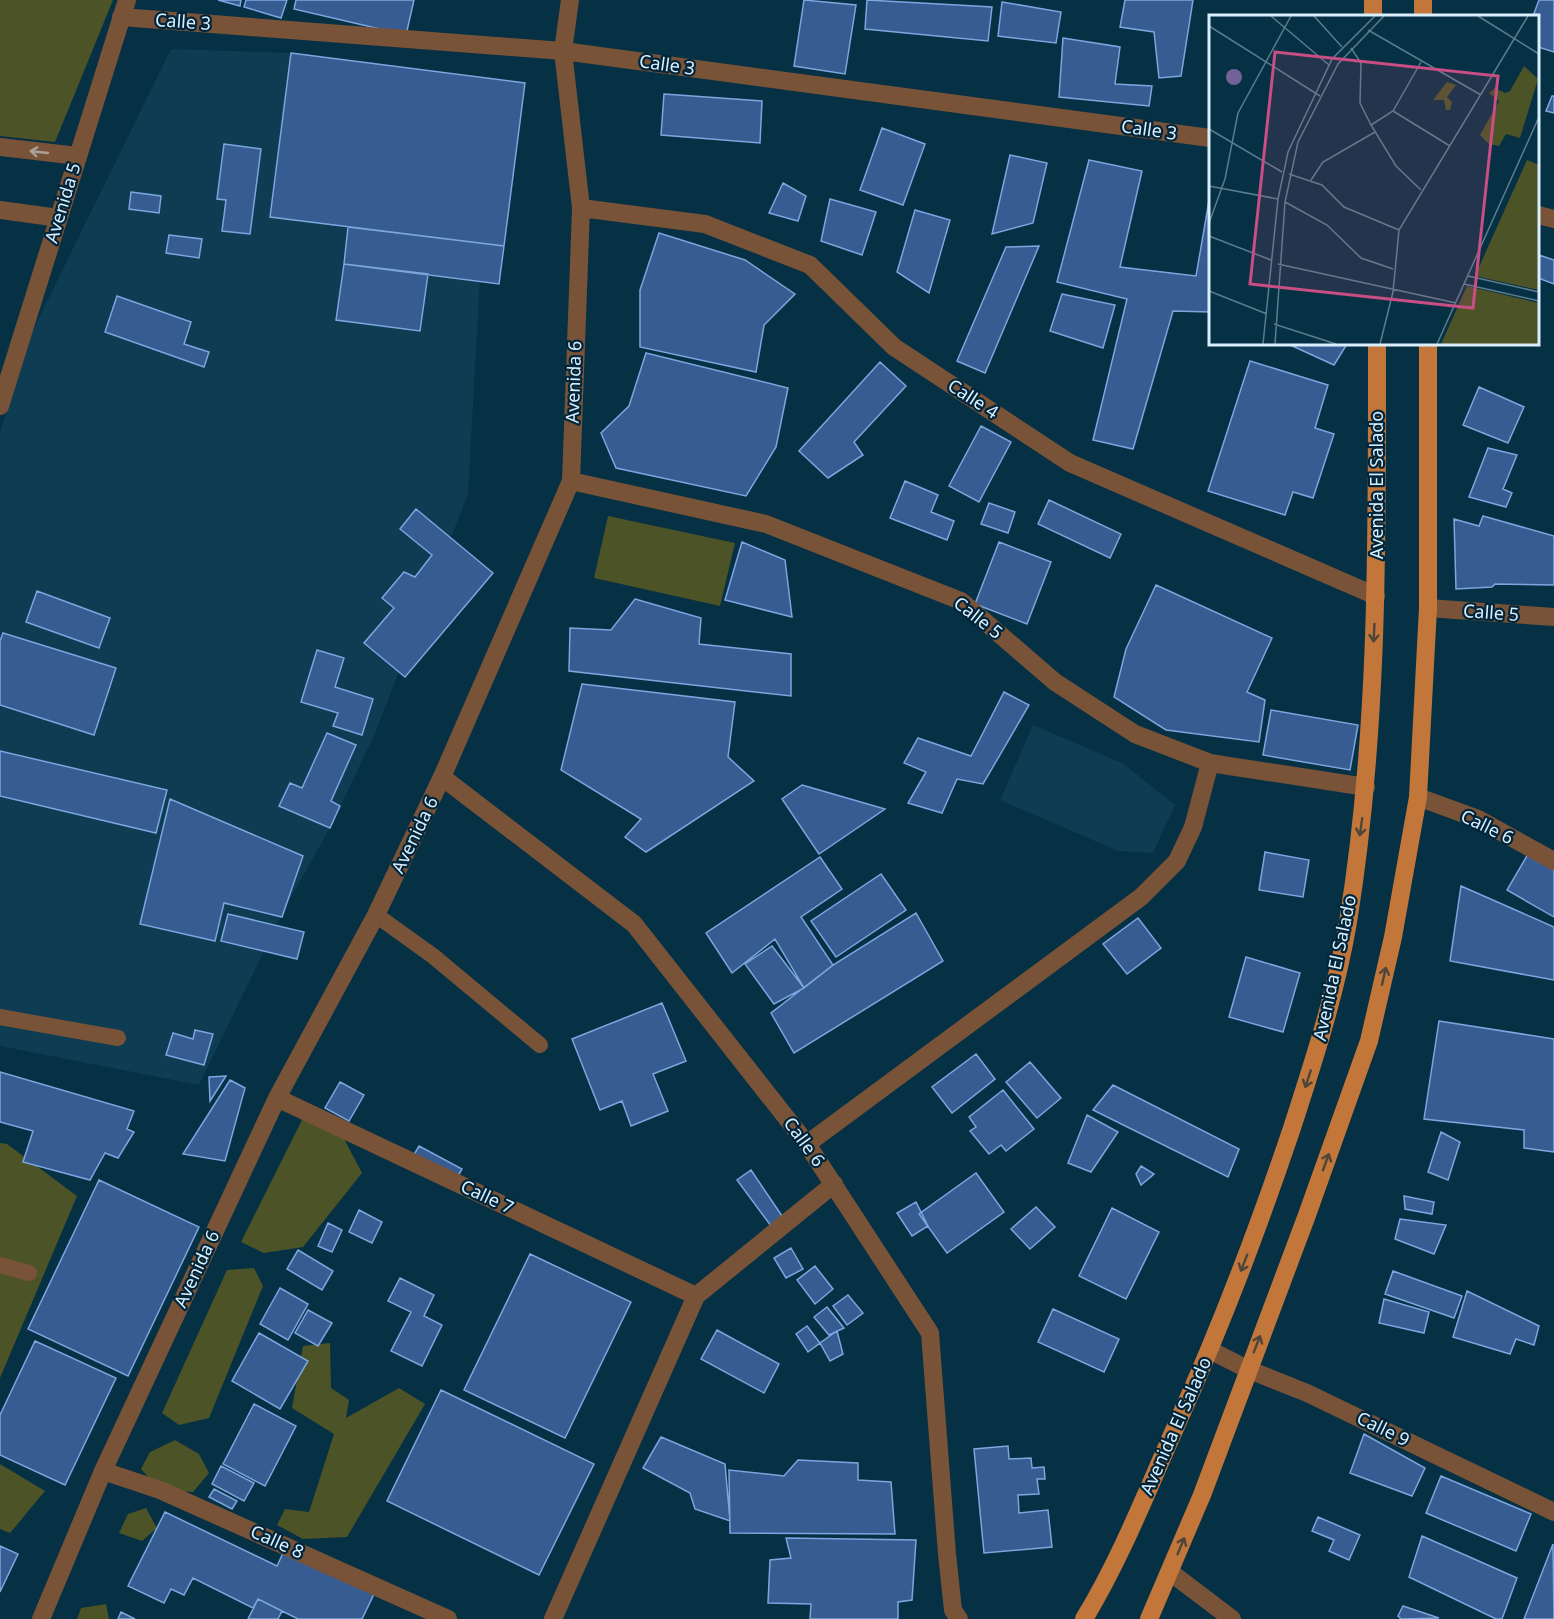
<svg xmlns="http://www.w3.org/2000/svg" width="1554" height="1619" font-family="'Noto Sans',sans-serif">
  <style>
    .built { fill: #0d3c53 }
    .green { fill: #4c5327 }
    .building { fill: #365c91; stroke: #7ca6df; stroke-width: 1.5 }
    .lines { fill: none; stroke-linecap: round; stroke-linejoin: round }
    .service { stroke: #785337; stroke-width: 16 }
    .minor { stroke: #785337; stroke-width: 18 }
    .primary { stroke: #c2763a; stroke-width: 18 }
    .oneway { stroke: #a9a19a }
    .oneway2 { stroke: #4e453a }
    .labels { text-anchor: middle; stroke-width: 4.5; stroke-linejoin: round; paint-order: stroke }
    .street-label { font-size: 18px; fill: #daeffd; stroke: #00253a }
    .inset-road { fill: none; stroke: #5b7c8e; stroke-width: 1.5 }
    .view { fill: #c84e84; fill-opacity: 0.15; stroke: #c84e84; stroke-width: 3 }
    .inset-edge { fill: none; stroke: #daeffd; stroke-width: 3 }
  </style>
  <rect width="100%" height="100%" fill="#063044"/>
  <path class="built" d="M171,49L291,53L491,80L468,494L374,736L330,828L284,910L199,1085L0,1046V432L28,340Z
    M1033,725L1124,764L1175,805L1153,853L1118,851L1000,800Z"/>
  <path class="green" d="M0,0H113L55,142L0,136Z
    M608,516L735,543L720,606L594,578Z
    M303,1118L343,1137L362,1173L303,1247L264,1253L241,1242Z
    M0,1143L7,1144L77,1196L0,1378Z
    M254,1268L263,1286L209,1418L179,1425L162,1413L227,1270Z
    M330,1343L331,1388L349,1400L346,1418L399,1388L425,1404L347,1537L303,1539L277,1525L285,1509L309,1512L334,1434L292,1408L303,1346Z
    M175,1440L199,1454L209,1473L193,1492L160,1490L141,1469L150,1452Z
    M0,1464L45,1491L10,1533L0,1529Z
    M146,1508L157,1528L142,1541L119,1533L128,1514Z
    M106,1604L109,1619H77L81,1608Z"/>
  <path class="building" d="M218,0H241L240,6Z
    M246,0H287L281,18L244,7Z
    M296,0H414L406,35L294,9Z
    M804,0L856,5L845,74L794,66Z
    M867,0L992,7L988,41L865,29Z
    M1125,0H1193L1181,76L1159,78L1154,32L1120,27Z
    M1539,0H1554V52L1538,47V16H1533Z
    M1002,2L1061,12L1056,43L998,36Z
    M1063,38L1120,47L1115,84L1152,86L1149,106L1059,97Z
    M291,53L525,83L504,246L270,217Z
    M664,94L762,101L760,143L661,135Z
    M1552,96H1554V113L1546,111Z
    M882,128L925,144L903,205L860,190Z
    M224,144L261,149L250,234L222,231L226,200L217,199Z
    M1010,155L1047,163L1033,223L992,234Z
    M1089,160L1142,171L1120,267L1196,276L1210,195V312L1173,311L1133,449L1093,440L1127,299L1057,282Z
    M783,183L806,196L798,221L769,213Z
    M131,192L161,196L159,213L129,209Z
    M830,199L876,212L862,255L821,241Z
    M915,210L950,220L929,293L897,272Z
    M348,227L504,246L499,284L344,264Z
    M659,233L745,260L795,294L764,325L756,372L640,347V290Z
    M169,235L202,239L199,258L166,253Z
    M1039,246L985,373L957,361L1006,247Z
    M1539,255L1554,260V284L1538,278Z
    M344,264L428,274L420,331L336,320Z
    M1062,294L1115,305L1103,348L1050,331Z
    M117,296L191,322L184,344L209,352L204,367L105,332Z
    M1288,344H1347L1334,365Z
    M646,353L788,388L776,447L746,496L616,468L601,433L629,406Z
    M1250,361L1328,385L1315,428L1334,434L1313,498L1293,492L1285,515L1208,491Z
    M880,362L906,386L854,442L863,455L828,478L799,451Z
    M1479,387L1524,407L1508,443L1463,425Z
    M981,426L1011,442L979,502L949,486Z
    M1488,448L1517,455L1503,489L1512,493L1506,507L1469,497Z
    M905,481L938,495L931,512L954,521L947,540L890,518Z
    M1049,500L1121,534L1110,558L1038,524Z
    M989,503L1015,512L1008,533L981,524Z
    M416,509L493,573L405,677L364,643L394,608L382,598L404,572L415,577L432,555L400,529Z
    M1483,516L1554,536V585L1495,584L1492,587L1456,589L1454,519L1479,526Z
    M742,542L785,560L792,617L725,600Z
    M999,542L1051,562L1027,624L975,604Z
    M1156,585L1272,638L1247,692L1265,700L1259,742L1166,730L1114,697L1126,649Z
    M37,591L110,618L99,648L26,622Z
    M635,599L701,618L699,644L791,654V696L569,671L570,628L611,630Z
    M3,633L116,668L94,735L0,705V641Z
    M317,650L344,658L335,687L373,699L362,735L333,726L338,713L301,702Z
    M582,684L735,702L728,757L754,781L646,852L625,837L641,819L561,770Z
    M1004,692L1029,705L983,784L957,779L942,813L908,803L926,772L904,763L918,738L971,756Z
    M1271,710L1358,725L1350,770L1263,755Z
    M327,733L356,745L331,801L340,806L330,828L279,806L290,783L302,788Z
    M0,751L167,790L156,833L0,796Z
    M802,785L885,809L819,854L782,799Z
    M170,799L303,856L282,917L224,903L215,941L140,924Z
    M1265,852L1309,860L1303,897L1259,890Z
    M1528,854L1554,868V917L1507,890Z
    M820,857L842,889L801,917L833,965L804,988L775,939L732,973L706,933Z
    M881,874L906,910L836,957L811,921Z
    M1461,886L1554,927V980L1450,961Z
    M916,913L943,961L794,1053L771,1013L833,965Z
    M228,914L304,932L297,959L221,941Z
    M1138,918L1161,948L1127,974L1103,944Z
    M772,946L804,988L774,1004L745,964Z
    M1246,957L1300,973L1283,1032L1229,1017Z
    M662,1003L686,1061L653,1074L668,1111L631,1126L622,1101L600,1110L572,1039Z
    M1439,1021L1554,1039V1152L1524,1148V1130L1424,1119Z
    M195,1030L213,1034L204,1065L166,1055L173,1033L193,1039Z
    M976,1054L995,1079L952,1113L932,1087Z
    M1030,1062L1061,1098L1037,1118L1006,1082Z
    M0,1072L134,1111L127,1129L134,1132L118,1158L105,1153L90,1180L23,1162L33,1131L0,1122Z
    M226,1076L210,1101L209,1077Z
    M230,1080L245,1088L225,1161L183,1154Z
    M340,1082L364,1095L349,1121L325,1108Z
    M1113,1085L1239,1149L1228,1177L1093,1110Z
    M1003,1090L1034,1129L1006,1151L1001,1145L989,1154L970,1131L976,1127L969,1117Z
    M1087,1115L1118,1132L1091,1172L1068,1163Z
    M1441,1132L1460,1142L1448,1180L1428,1172Z
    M419,1146L462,1169L455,1181L412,1158Z
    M1141,1166L1154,1174L1141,1185L1136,1174Z
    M751,1170L782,1216L771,1226L737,1180Z
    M976,1173L1004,1212L947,1253L919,1214Z
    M99,1180L199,1227L128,1376L28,1329Z
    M1404,1196L1434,1202L1432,1214L1405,1209Z
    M916,1202L928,1226L912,1236L897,1213Z
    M1036,1207L1055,1227L1030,1249L1011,1229Z
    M1112,1208L1159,1232L1126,1299L1079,1276Z
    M359,1210L382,1222L372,1243L349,1232Z
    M1400,1219L1446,1225L1434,1254L1395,1239Z
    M328,1223L342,1230L332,1252L318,1246Z
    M791,1248L803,1269L786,1278L774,1258Z
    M298,1250L333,1271L322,1290L287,1269Z
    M530,1254L631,1302L565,1438L464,1390Z
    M815,1266L833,1289L815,1304L797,1280Z
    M1393,1271L1462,1296L1454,1318L1385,1294Z
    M400,1278L434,1295L424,1316L442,1325L422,1366L391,1351L411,1312L388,1301Z
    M280,1288L308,1304L288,1340L260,1324Z
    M1467,1291L1539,1326L1534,1345L1516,1339L1510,1354L1453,1337Z
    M848,1295L863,1313L847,1325L833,1306Z
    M1384,1299L1429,1312L1424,1333L1379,1323Z
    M827,1307L844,1328L829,1335L814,1317Z
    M1053,1309L1119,1339L1104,1372L1038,1342Z
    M308,1310L332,1323L318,1346L295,1333Z
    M807,1326L820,1343L808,1352L796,1334Z
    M717,1330L779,1364L764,1393L701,1359Z
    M837,1331L843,1354L830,1361L820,1343Z
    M259,1333L308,1361L280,1409L232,1381Z
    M35,1341L116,1378L65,1485L0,1455V1415Z
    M441,1390L594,1464L539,1575L387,1501Z
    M254,1404L296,1426L265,1486L223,1464Z
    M1364,1434L1425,1468L1412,1496L1350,1473Z
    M661,1437L725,1464L730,1521L695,1509L690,1493L643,1468Z
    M1008,1446L1009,1459L1031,1458L1032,1468L1044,1467L1045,1479H1037L1039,1494L1018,1495L1019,1513L1048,1510L1052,1547L984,1553L974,1449Z
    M798,1460L858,1463V1480L891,1482L895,1534L730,1533L729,1470L784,1476Z
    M221,1466L254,1483L244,1501L212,1484Z
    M1441,1476L1531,1514L1516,1551L1426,1513Z
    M214,1489L237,1501L232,1509L209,1497Z
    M165,1512L277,1566L284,1551L374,1594L362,1619H298L258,1599L253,1608L193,1578L184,1595L171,1589L164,1603L128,1586Z
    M1318,1517L1360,1535L1349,1560L1329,1551L1334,1540L1312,1531Z
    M1422,1536L1517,1578L1502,1619H1496L1409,1577Z
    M786,1538L916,1540L912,1600L898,1602V1619H810L811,1604L768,1603L770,1560L791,1558Z
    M1553,1544L1554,1619H1524Z
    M0,1546L18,1554L0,1592Z
    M258,1599L282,1611L278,1619H248Z
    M1403,1606L1439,1618L1401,1619L1398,1616Z
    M121,1612L135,1619H118Z"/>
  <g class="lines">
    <path class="service" d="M376,915L433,956L540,1045
      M0,1017L118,1038
      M0,1265L29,1273"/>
    <path class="minor" d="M121,17L563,51L1210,138
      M0,147L78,156
      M581,208L705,224L810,265L894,347L1070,463L1376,596
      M0,210L59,218
      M1538,215L1554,219
      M0,406L127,0
      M571,481L766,524L961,601L1055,682L1135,734L1210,763L1366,787
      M1428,608L1554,617
      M442,777L634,924L807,1144L930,1333L947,1554L953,1610L959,1619
      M1418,797L1478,819L1554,861
      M277,1098L696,1296
      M807,1144L1141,897L1177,861L1193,827L1210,763
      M1210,1350L1247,1369L1307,1393L1554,1512
      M103,1471L160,1490L448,1619
      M1170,1572L1232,1619
      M41,1619L103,1471L277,1098L376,915L442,777L571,481L581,208L563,51L570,0
      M553,1619L696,1296L834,1184"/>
    <path class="primary" d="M1373,0V16
      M1423,0V16
      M1084,1619C1121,1558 1147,1491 1176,1426C1220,1329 1258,1229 1292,1128C1314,1060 1336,993 1348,922C1379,731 1377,537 1377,344
      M1149,1619L1202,1495L1307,1215L1369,1041L1393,937L1418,797L1428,608V344"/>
  </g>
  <defs><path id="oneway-shaft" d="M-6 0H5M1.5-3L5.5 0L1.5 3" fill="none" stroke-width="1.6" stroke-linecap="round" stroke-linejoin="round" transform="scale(1.5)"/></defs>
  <use class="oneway" href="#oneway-shaft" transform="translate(39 152) rotate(-174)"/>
  <g class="oneway2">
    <use href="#oneway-shaft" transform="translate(1374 633) rotate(93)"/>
    <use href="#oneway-shaft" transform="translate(1361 827) rotate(98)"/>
    <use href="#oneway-shaft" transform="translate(1384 976) rotate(-77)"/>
    <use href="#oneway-shaft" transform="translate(1308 1079) rotate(108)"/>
    <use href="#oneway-shaft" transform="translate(1326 1162) rotate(-70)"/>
    <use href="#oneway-shaft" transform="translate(1244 1263) rotate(111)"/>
    <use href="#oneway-shaft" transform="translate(1257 1344) rotate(-69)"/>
    <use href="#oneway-shaft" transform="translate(1181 1546) rotate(-67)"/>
  </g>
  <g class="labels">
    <g class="street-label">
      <text transform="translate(183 22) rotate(4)" y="6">Calle 3</text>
      <text transform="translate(667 65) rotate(8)" y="6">Calle 3</text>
      <text transform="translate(1149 130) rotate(8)" y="6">Calle 3</text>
      <text transform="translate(63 203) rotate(-73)" y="6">Avenida 5</text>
      <text transform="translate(574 382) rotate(-88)" y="6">Avenida 6</text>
      <text transform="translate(973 399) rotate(33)" y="6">Calle 4</text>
      <text transform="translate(1377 485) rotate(-90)" y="6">Avenida El Salado</text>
      <text transform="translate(1491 613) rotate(4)" y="6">Calle 5</text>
      <text transform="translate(978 618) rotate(38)" y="6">Calle 5</text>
      <text transform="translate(1487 827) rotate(26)" y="6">Calle 6</text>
      <text transform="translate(415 835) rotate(-64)" y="6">Avenida 6</text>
      <text transform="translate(1335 968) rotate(-78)" y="6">Avenida El Salado</text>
      <text transform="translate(804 1142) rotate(54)" y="6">Calle 6</text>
      <text transform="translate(487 1197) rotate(25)" y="6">Calle 7</text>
      <text transform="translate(197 1269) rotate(-65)" y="6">Avenida 6</text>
      <text transform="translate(1176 1426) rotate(-66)" y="6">Avenida El Salado</text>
      <text transform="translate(1383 1429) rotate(26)" y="6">Calle 9</text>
      <text transform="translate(277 1542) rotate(24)" y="6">Calle 8</text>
    </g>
  </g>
  <g transform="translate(1209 15)">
    <rect width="330" height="330" fill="#063044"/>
    <path d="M315,51L329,64L311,123L297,119L290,131L280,129L271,120L290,86L280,78L286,73L296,78L301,76ZM238,67L247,70L238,82L243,87L241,95H237L235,85H224ZM318,145L330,150V275L266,261ZM258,271L330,288V329H232Z" fill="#4c5327"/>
    <path d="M17 62a8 8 0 1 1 16 0a8 8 0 1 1-16 0Z" fill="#716297"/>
    <path class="inset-road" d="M62,1L120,50M105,1L133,32M269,1L330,39M0,11L111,81M159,15L272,80M142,33L152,48L151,88L162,110L187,151L212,175M184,96L241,131M162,110L184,96L212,47M0,114L73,157M80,159L113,170L135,192L190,215M102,165L114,147L166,117M0,171L69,184M76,187L118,210L152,243L184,254M0,208L16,164L29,98L82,1M0,221L62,245M69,249L247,288M259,261L330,277M255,269L330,286M0,276L58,299M65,309L127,329M54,329L69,184L79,137L123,44L166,1M66,329L76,187L89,127L129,49L175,1M171,329L184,277L190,215L319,1M228,329L330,102"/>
    <path class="view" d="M66,37L289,61L264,293L41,269Z"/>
    <rect width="330" height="330" class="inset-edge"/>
  </g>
</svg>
